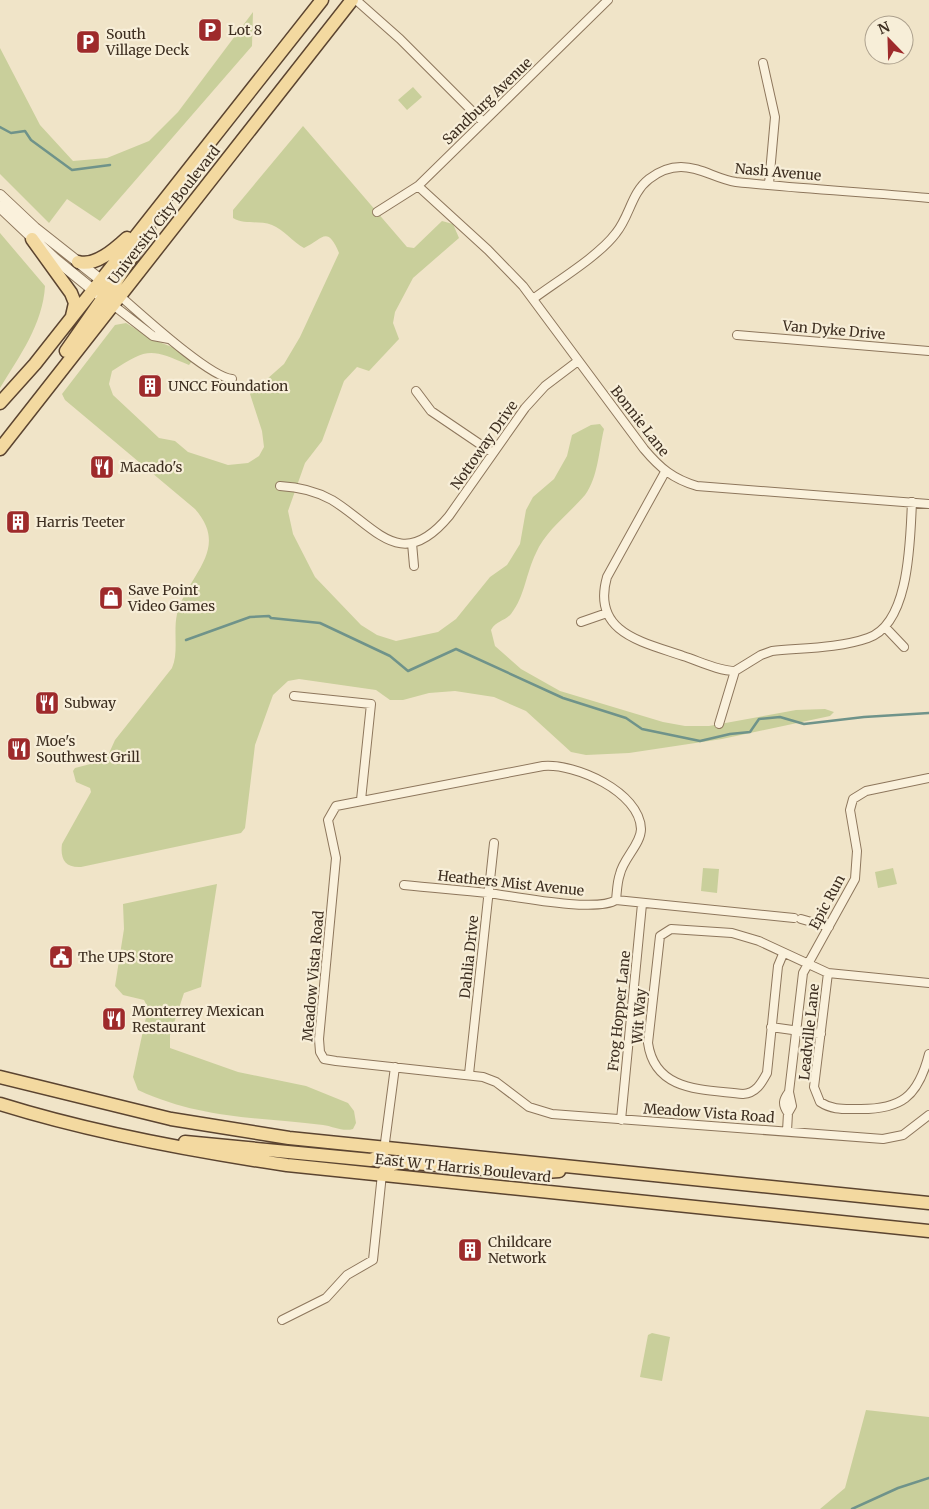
<svg xmlns="http://www.w3.org/2000/svg" width="929" height="1509" font-family="Merriweather,serif">
  <style>
    .green { fill: #c9cf9b }
    .lines { fill: none; stroke-linecap: round; stroke-linejoin: round }
    .stream { stroke: #6f938a; stroke-width: 2.5 }
    .minor-casing { stroke: #8d765c; stroke-width: 10 }
    .tertiary-casing { stroke: #8d765c; stroke-width: 12 }
    .primary-casing { stroke: #5b4430; stroke-width: 15 }
    .minor { stroke: #faf1dc; stroke-width: 8 }
    .tertiary { stroke: #faf1dc; stroke-width: 10 }
    .primary { stroke: #f3d9a0; stroke-width: 12 }
    .labels { text-anchor: middle; stroke-width: 4.5; stroke-linejoin: round; paint-order: stroke }
    .poi-label { font-size: 14px; fill: #3d2e20; stroke: #f7eed8; text-anchor: start }
    .street-label { font-size: 14px; fill: #3d2e20; stroke: #f7eed8 }
  </style>
  <rect width="100%" height="100%" fill="#f0e4c8"/>
  <path class="green" d="M253,12L252,46L100,221L67,199L49,223L0,174V48L40,125L73,161L107,158L149,141L178,112Z
    M413,87L422,97L407,110L398,100Z
    M303,126L407,247L414,248L442,221L453,224L459,238L413,278L395,312L393,323L399,339L369,371L357,367L344,381L322,441L305,463L288,511L293,534L315,577L361,625L377,635L396,641L438,632L456,619L490,577L507,565L520,544L526,510L533,497L554,479L567,456L572,435L591,425L600,424L604,429C599,449 598,478 585,495C569,514 546,530 536,553C526,573 525,596 511,614C505,621 496,621 491,630L495,646L521,669L560,691L663,722L685,726H709L796,710L825,709L834,712L830,716L722,739L629,753L586,755L571,752L526,711L494,697L455,691L429,693L403,700H390L376,690L299,679L288,681L273,695L255,745L245,828L241,833L81,867C65,868 60,859 62,844L91,792L90,788L76,782L73,771L75,768L106,760L115,740L172,668C179,652 173,632 177,614C187,575 231,550 195,509L65,400L62,394L115,325L126,323L154,340L177,349L192,361L189,365C150,348 147,348 112,371L109,384L113,395L159,438L175,441L188,452L228,465L248,463L259,456L264,447L262,431L250,394L284,364L300,337L339,253C327,224 322,240 304,248C293,242 283,229 272,225C259,220 245,225 233,218V210Z
    M0,233L45,286C43,324 19,357 0,388Z
    M703,868L719,869L717,893L701,891Z
    M893,868L897,884L878,888L875,872Z
    M217,884L201,987L184,993L170,1035V1048L238,1072L306,1086L348,1103L354,1111L356,1123L353,1129C343,1132 332,1126 323,1125C256,1117 201,1119 138,1090L133,1077L148,1008L144,1000L123,995L115,986L124,929L123,904Z
    M652,1333L670,1337L662,1381L640,1377L648,1335Z
    M866,1410L929,1417V1509H820L845,1488Z"/>
  <g class="lines">
    <path class="stream" d="M0,127L11,133L25,131L31,140L72,170L110,165
      M186,640L250,617L269,616L271,618L320,623L390,656L408,671L456,649L563,698L626,718L642,729L700,741L730,734L750,732L759,719L780,717L804,724L864,717L929,713
      M852,1509L898,1488L929,1478"/>
    <defs>
      <path id="minor" d="M356,0L400,39L483,122
        M763,63L775,117L769,184
        M418,186L488,250L523,286L644,449C660,468 673,479 697,486L929,504
        M377,212L418,186L608,0
        M120,296C141,314 209,377 232,379
        M533,299C557,281 599,256 616,233C630,216 631,193 649,179C658,172 670,167 681,167C701,167 716,179 736,182C800,189 865,192 929,198
        M113,305L153,336L169,339
        M737,335L929,351
        M416,391L431,411L493,453
        M665,472L607,577C591,633 643,642 683,656C699,661 718,671 735,671
        M280,486C299,487 316,491 332,500C376,527 401,574 449,516L525,408L545,386L578,361
        M412,543L414,566
        M581,622L607,613
        M885,627L904,647
        M294,696L371,704L361,800
        M719,724L735,671L761,655L772,651C802,648 840,648 868,638C910,624 910,540 912,502
        M404,885C432,888 460,890 488,893C513,896 596,913 616,900L794,918
        M616,900C617,892 617,882 620,874C623,859 641,844 641,829C640,792 575,763 543,766L336,806L328,820L336,858L319,1039L320,1052L324,1059L336,1061L483,1077L496,1082L529,1107L552,1114L883,1139L903,1135L929,1115
        M801,919L829,927
        M783,954L778,966L767,1073C761,1084 756,1093 743,1094C705,1089 655,1093 648,1043L660,936L671,929L732,933L759,941L828,973L929,983
        M828,973L814,1087L820,1102C832,1110 843,1109 857,1109C901,1110 918,1097 929,1054
        M771,1027L821,1034
        M469,1074L494,843
        M788,1113C782,1104 783,1100 789,1092L803,973L855,879L857,851L850,810L853,799L866,791L929,778
        M621,1120L642,904
        M787,1131L788,1113L792,1106L789,1092
        M384,1150L395,1067
        M282,1320L326,1298L347,1275L373,1260L382,1174"/>
      <path id="tertiary" d="M0,195L35,228L106,284
        M0,207L55,259L98,294"/>
      <path id="primary" d="M32,239L71,293L75,303L72,316
        M78,262C95,267 115,249 127,238
        M113,305L109,297L110,291L149,230
        M66,351L103,298L104,286
        M0,403L35,364L322,0
        M0,449L352,0
        M0,1077L171,1119L289,1138L929,1203
        M0,1104C93,1133 191,1151 287,1165L929,1231
        M185,1142L371,1160L378,1157L384,1150
        M382,1174L390,1165L402,1162L530,1173L559,1171"/>
    </defs>
    <use href="#minor" class="minor-casing"/>
    <use href="#tertiary" class="tertiary-casing"/>
    <use href="#primary" class="primary-casing"/>
    <use href="#minor" class="minor"/>
    <use href="#tertiary" class="tertiary"/>
    <use href="#primary" class="primary"/>
  </g>
  <defs>
    <symbol id="parking-square" viewBox="-11 -11 22 22"><rect x="-9" y="-9" width="18" height="18" rx="4" fill="#9e2a2b" stroke="#f7eed8"/><path d="M-3.5-5.5H1a3.5 3.5 0 0 1 0 7H-1V5.5H-3.5ZM-1-3.4V-.6H.8a1.4 1.4 0 0 0 0-2.8Z" fill="#fff"/></symbol>
    <symbol id="building-square" viewBox="-11 -11 22 22"><rect x="-9" y="-9" width="18" height="18" rx="4" fill="#9e2a2b" stroke="#f7eed8"/><path d="M-4-6H4V6H1V3H-1V6H-4ZM-2.5-4.3h1.7v1.8h-1.7ZM.8-4.3h1.7v1.8H.8ZM-2.5-1h1.7V.8h-1.7ZM.8-1h1.7V.8H.8Z" fill="#fff"/></symbol>
    <symbol id="restaurant-square" viewBox="-11 -11 22 22"><rect x="-9" y="-9" width="18" height="18" rx="4" fill="#9e2a2b" stroke="#f7eed8"/><path d="M-5-6h1v4h1v-4h1v4h1v-4h1v5L-1.5 .5V6h-2V.5L-5-1ZM5-6V6H3V1.5H1.5Q1.5-4 5-6Z" fill="#fff"/></symbol>
    <symbol id="shop-square" viewBox="-11 -11 22 22"><rect x="-9" y="-9" width="18" height="18" rx="4" fill="#9e2a2b" stroke="#f7eed8"/><path d="M-5-2.5h2.3a2.7 3.5 0 0 1 5.4 0H5L5.5 6h-11ZM-1.5-2.5h3a1.5 2.3 0 0 0-3 0Z" fill="#fff"/></symbol>
    <symbol id="civic-square" viewBox="-11 -11 22 22"><rect x="-9" y="-9" width="18" height="18" rx="4" fill="#9e2a2b" stroke="#f7eed8"/><path d="M-.6-6.5H3V-4.5H.6V-3L4-1V1h2V6H-6V1h2V-1L-.6-3ZM-1.2 2.5V6h2.4V2.5Z" fill="#fff"/></symbol>
  </defs>
  <g fill-rule="evenodd">
    <use href="#parking-square" x="196" y="16" width="28" height="28"/>
    <use href="#parking-square" x="74" y="28" width="28" height="28"/>
    <use href="#building-square" x="136" y="372" width="28" height="28"/>
    <use href="#restaurant-square" x="88" y="453" width="28" height="28"/>
    <use href="#building-square" x="4" y="508" width="28" height="28"/>
    <use href="#shop-square" x="97" y="584" width="28" height="28"/>
    <use href="#restaurant-square" x="33" y="689" width="28" height="28"/>
    <use href="#restaurant-square" x="5" y="735" width="28" height="28"/>
    <use href="#civic-square" x="47" y="943" width="28" height="28"/>
    <use href="#restaurant-square" x="100" y="1005" width="28" height="28"/>
    <use href="#building-square" x="456" y="1236" width="28" height="28"/>
  </g>
  <g class="labels">
    <g class="poi-label">
      <text x="228" y="35">Lot 8</text>
      <text x="106" y="39">South<tspan x="106" dy="16">Village Deck</tspan></text>
      <text x="168" y="391">UNCC Foundation</text>
      <text x="120" y="472">Macado's</text>
      <text x="36" y="527">Harris Teeter</text>
      <text x="128" y="595">Save Point<tspan x="128" dy="16">Video Games</tspan></text>
      <text x="64" y="708">Subway</text>
      <text x="36" y="746">Moe's<tspan x="36" dy="16">Southwest Grill</tspan></text>
      <text x="78" y="962">The UPS Store</text>
      <text x="132" y="1016">Monterrey Mexican<tspan x="132" dy="16">Restaurant</tspan></text>
      <text x="488" y="1247">Childcare<tspan x="488" dy="16">Network</tspan></text>
    </g>
    <g class="street-label">
      <text transform="translate(487 101) rotate(-44)" y="5">Sandburg Avenue</text>
      <text transform="translate(778 172) rotate(5)" y="5">Nash Avenue</text>
      <text transform="translate(164 215) rotate(-52)" y="5">University City Boulevard</text>
      <text transform="translate(834 330) rotate(5)" y="5">Van Dyke Drive</text>
      <text transform="translate(640 421) rotate(52)" y="5">Bonnie Lane</text>
      <text transform="translate(484 445) rotate(-55)" y="5">Nottoway Drive</text>
      <text transform="translate(511 883) rotate(6)" y="5">Heathers Mist Avenue</text>
      <text transform="translate(827 902) rotate(-62)" y="5">Epic Run</text>
      <text transform="translate(469 957) rotate(-84)" y="5">Dahlia Drive</text>
      <text transform="translate(313 976) rotate(-85)" y="5">Meadow Vista Road</text>
      <text transform="translate(619 1011) rotate(-84)" y="5">Frog Hopper Lane</text>
      <text transform="translate(639 1016) rotate(-86)" y="5">Wit Way</text>
      <text transform="translate(809 1032) rotate(-84)" y="5">Leadville Lane</text>
      <text transform="translate(709 1113) rotate(4)" y="5">Meadow Vista Road</text>
      <text transform="translate(463 1168) rotate(6)" y="5">East W T Harris Boulevard</text>
    </g>
  </g>
  <g transform="translate(889 40) rotate(337)"><circle r="24" fill="#f7eed8" stroke="#ada18e"/>
  <path d="M0-4L9 19L0 12L-9 19Z" fill="#9e2a2b"/>
  <text y="-8" font-size="14" font-weight="bold" text-anchor="middle" fill="#3d2e20">N</text>
  </g>
</svg>
